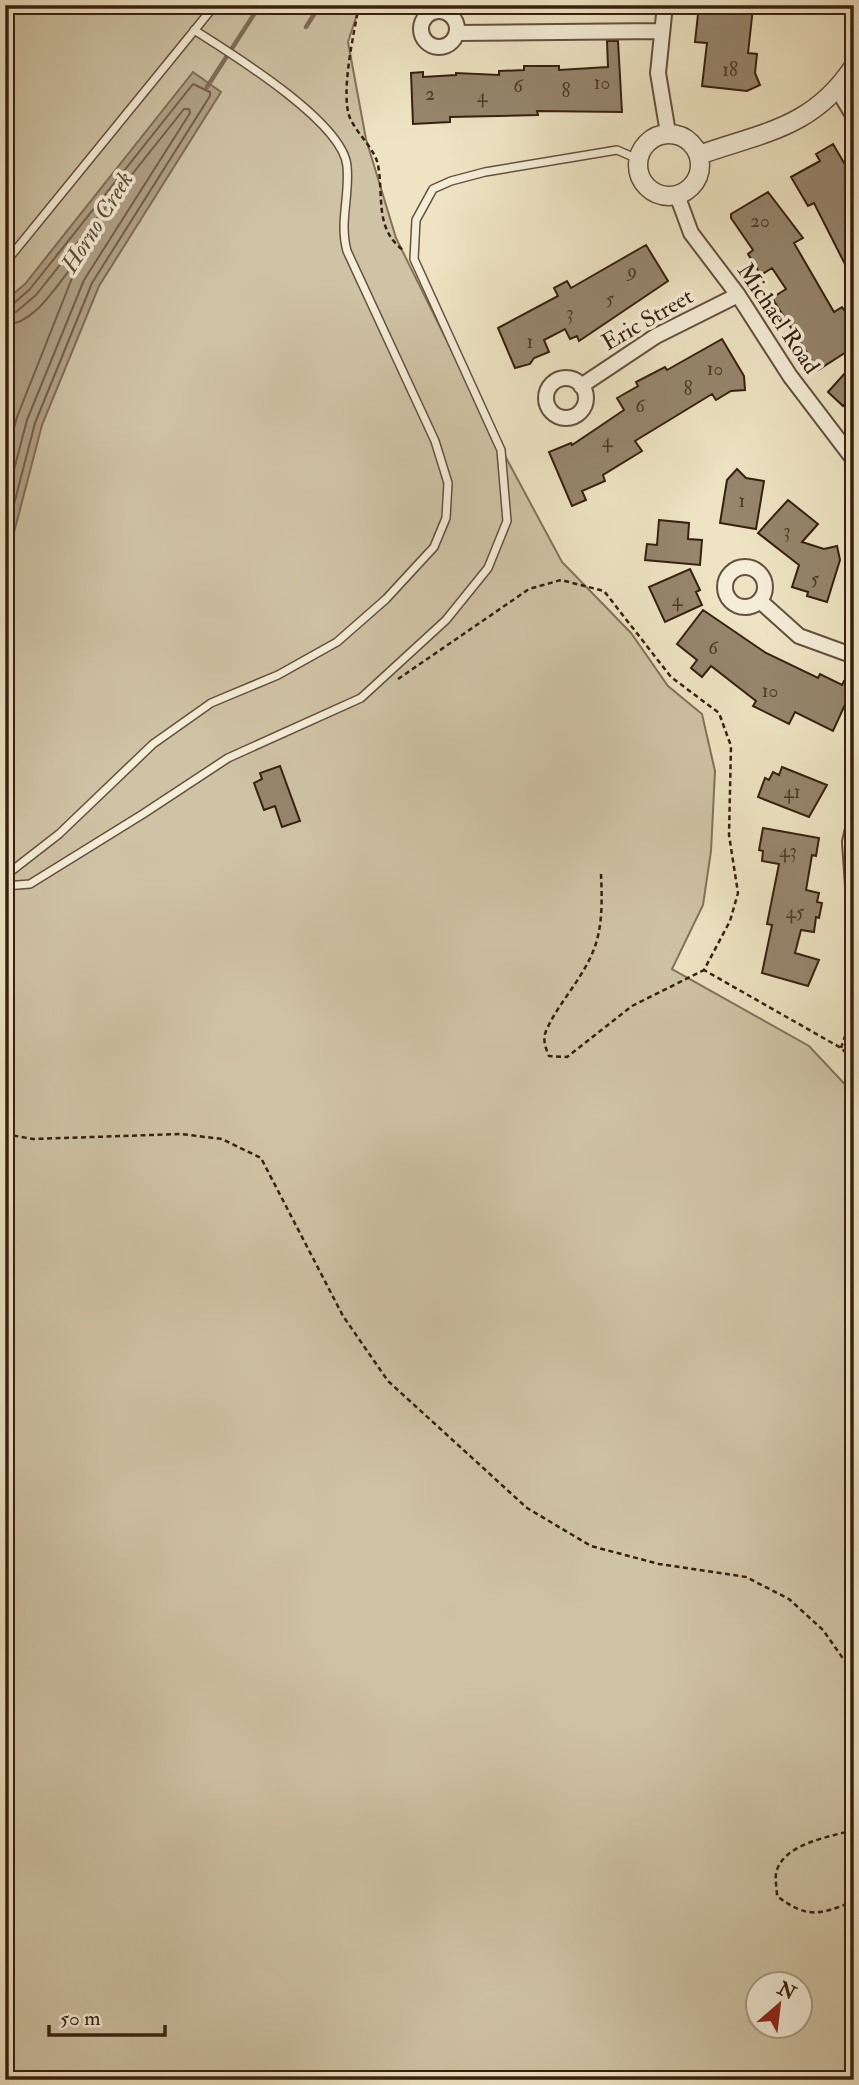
<svg xmlns="http://www.w3.org/2000/svg" width="859" height="2085" font-family="'IM FELL Double Pica',serif">
  <style>
    .green { fill: #cfc3a5; stroke: #83725a; stroke-width: 2; fill-rule: evenodd }
    .water { fill: #b0a186; stroke: #806d57; stroke-width: 2 }
    .lines { fill: none; stroke-linecap: round; stroke-linejoin: round }
    .shore { stroke: #74604b; stroke-width: 2 }
    .stream { stroke: #806d57; stroke-width: 4.5 }
    .building { fill: #96866d; stroke: #372010; stroke-width: 2 }
    .service-casing { stroke: #65513d; stroke-width: 10 }
    .minor-casing { stroke: #65513d; stroke-width: 18 }
    .tertiary-casing { stroke: #65513d; stroke-width: 21 }
    .path { stroke: #372010; stroke-width: 2.5; stroke-dasharray: 5 3.5; stroke-linecap: butt }
    .service { stroke: #f4edd8; stroke-width: 7 }
    .minor { stroke: #f4edd8; stroke-width: 14 }
    .tertiary { stroke: #f4edd8; stroke-width: 18 }
    .labels { text-anchor: middle; stroke-width: 7; stroke-linejoin: round; paint-order: stroke }
    .number-label { font-size: 19px; fill: #4f3a27 }
    .street-label { font-size: 23px; fill: #372010; stroke: #f4edd8 }
    .water-label { font-size: 24px; font-style: italic; fill: #614d39; stroke: #f4edd8 }
  </style>
  <rect width="100%" height="100%" fill="#eee4c3"/>
  <filter id="stains"><feTurbulence type="fractalNoise" baseFrequency=".00286" numOctaves="4"/><feColorMatrix values="0 0 0 0 .2 0 0 0 0 .09 0 0 0 0 .02 0 0 0 .5 -.17"/></filter>
  <radialGradient id="worn" r=".72"><stop offset=".6" stop-color="#630" stop-opacity="0"/><stop offset="1" stop-color="#630" stop-opacity=".3"/></radialGradient>
  <path class="green" d="M5,5H360L348,42L366,139L396,238L489,426L562,562L631,633L668,686L702,714L715,771L711,851L703,905L672,969L809,1046L854,1094V2080H5ZM758,1983H800V2025H758Z"/>
  <path class="water" d="M193,72L221,92L99,286L42,425L5,567V301L25,284Z"/>
  <g class="lines">
    <path class="shore" d="M5,306L12,305L30,289L193,84L210,92V96L92,283L35,423L5,539
      M5,315L16,312L36,295L184,109H189L190,113L84,280L27,420L5,504
      M5,325C34,324 55,288 71,268H76L17,417L5,461"/>
    <path class="stream" d="M306,27L320,5
      M207,87L260,5"/>
  </g>
  <path class="building" d="M699,5L753,8L748,53L757,54L755,73L760,85L747,91L702,86L707,43L695,42Z
    M607,41H618L622,112L537,111L538,115L450,117V122L413,124L411,73L423,72V77L456,75V73L499,75V71L524,70V66H559V70L608,67Z
    M833,144L854,180V282L814,203L808,206L791,177L820,161L816,154Z
    M768,192L803,238L794,243L834,312L842,307L854,325V347L818,370L772,298L786,289L772,268L761,275L748,254L753,250L731,218V214Z
    M646,245L668,281L579,341L577,336L570,339L565,329L544,340L549,352L534,358L530,364L515,368L498,328L558,296L554,288L567,281L571,288Z
    M722,339L744,376L745,390L731,391L716,400L712,394L635,441L642,451L603,475L605,481L582,491L586,500L572,506L549,452L571,443L572,445L624,410L617,398L638,386L636,382L665,367L667,370Z
    M854,363V410L846,403L843,406L828,392Z
    M737,469L746,478L764,481L756,529L720,523L727,480Z
    M788,500L818,524L802,542L824,549L837,546L840,560L827,602L807,596L808,592L792,587L799,565L758,533Z
    M659,520L689,523L688,539L702,540L700,565L645,560L647,544L657,545Z
    M690,569L700,590L696,592L702,605L665,622L649,587Z
    M703,610L766,653L818,678L820,674L842,685L844,681L854,685L833,731L795,712L789,724L753,706L756,701L711,666L702,677L691,668L697,660L677,644Z
    M280,766L300,821L282,827L275,806L264,810L254,783L262,779L260,773Z
    M782,767L827,785L809,817L758,797L765,778L769,780L773,772L779,775Z
    M763,828L819,838L816,856L812,855L806,890L819,893L817,902L822,903L819,918L816,917L814,932L801,930L795,953L819,960L808,986L762,973L772,925L767,924L779,864L762,861L763,851L759,850Z"/>
  <g class="lines">
    <defs>
      <path id="service" d="M5,263L215,5
        M5,876L59,834L153,744L211,703L278,675L337,642L386,599L434,547L446,518L448,483L435,441L347,251C339,222 350,196 347,166C343,122 232,54 194,30
        M5,886L30,884L143,814L228,758L361,698L446,620L488,568L507,521L501,450L414,259L416,220L433,189L451,181L485,172L617,150L638,159"/>
      <path id="minor" d="M665,5L658,73L668,133
        M421 29a18 18 0 1 1 36 0a18 18 0 1 1-36 0Z
        M458,33L660,31
        M838,90L854,117
        M677,195L691,233L738,295L790,376L854,460
        M546 398a20 20 0 1 1 40 0a20 20 0 1 1-40 0Z
        M581,386L656,336L738,295
        M725 587a20 20 0 1 1 40 0a20 20 0 1 1-40 0Z
        M760,601L799,636L854,656
        M854,824L850,842L854,901"/>
      <path id="tertiary" d="M638 165a31 31 0 1 1 62 0a31 31 0 1 1-62 0Z
        M699,155C764,132 813,128 854,66"/>
    </defs>
    <use href="#service" class="service-casing"/>
    <use href="#minor" class="minor-casing"/>
    <use href="#tertiary" class="tertiary-casing"/>
    <path class="path" d="M359,5C354,33 340,94 350,118C357,134 375,149 378,165C384,196 374,228 403,250
      M398,679L529,589L561,580L604,591L671,677L719,713L731,746L729,835L738,893L730,921L704,970L841,1048L854,1061
      M601,874C602,898 603,926 594,949C582,980 559,1002 547,1029C542,1038 545,1047 549,1056L567,1057L632,1006L704,970
      M841,1048L854,1010
      M5,1134L33,1139L181,1134L222,1139L261,1158L343,1316L388,1381L527,1508L591,1546L659,1564L746,1577L789,1599L823,1630L854,1674
      M854,1830C829,1837 781,1844 776,1874C775,1881 777,1890 777,1896C807,1919 820,1915 854,1901"/>
    <use href="#service" class="service"/>
    <use href="#minor" class="minor"/>
    <use href="#tertiary" class="tertiary"/>
  </g>
  <g class="labels">
    <g class="number-label">
      <text x="730" y="76">18</text>
      <text x="602" y="89">10</text>
      <text x="518" y="92">6</text>
      <text x="566" y="97">8</text>
      <text x="430" y="100">2</text>
      <text x="482" y="102">4</text>
      <text x="760" y="227">20</text>
      <text x="632" y="277">9</text>
      <text x="610" y="305">5</text>
      <text x="570" y="319">3</text>
      <text x="530" y="348">1</text>
      <text x="715" y="375">10</text>
      <text x="688" y="395">8</text>
      <text x="640" y="412">6</text>
      <text x="607" y="447">4</text>
      <text x="742" y="507">1</text>
      <text x="787" y="537">3</text>
      <text x="815" y="585">5</text>
      <text x="677" y="606">4</text>
      <text x="713" y="654">6</text>
      <text x="770" y="697">10</text>
      <text x="792" y="798">41</text>
      <text x="788" y="857">43</text>
      <text x="795" y="918">45</text>
    </g>
    <g class="street-label">
      <text transform="translate(779 318) rotate(56)" y="8">Michael Road</text>
      <text transform="translate(647 319) rotate(-30)" y="8">Eric Street</text>
    </g>
    <g class="water-label">
      <text transform="translate(97 222) rotate(-58)" y="8">Horno Creek</text>
    </g>
  </g>
  <rect width="859" height="2085" fill="none" stroke="#eee4c3" stroke-width="28"/>
  <rect x="7" y="7" width="845" height="2071" fill="none" stroke="#372010" stroke-width="3.5"/>
  <rect x="14" y="14" width="831" height="2057" fill="none" stroke="#372010" stroke-width="2"/>
  <g transform="translate(779 2005) rotate(28)"><circle r="33" fill="#f4edd8" stroke="#a89b88" stroke-width="2"/>
  <path d="M0-5L12 26L0 18L-12 26Z" fill="#8f2418"/>
  <text y="-10" font-size="19" font-weight="bold" text-anchor="middle" fill="#372010">N</text>
  </g>
  <path d="M49 2025v10h116v-10" fill="none" stroke="#372010" stroke-width="3.5"/>
  <text x="60" y="2025" font-size="21" fill="#372010" stroke="#f4edd8" stroke-width="5" paint-order="stroke">50 m</text>
  <rect width="100%" height="100%" filter="url(#stains)"/>
  <rect width="100%" height="100%" fill="url(#worn)"/>
</svg>
